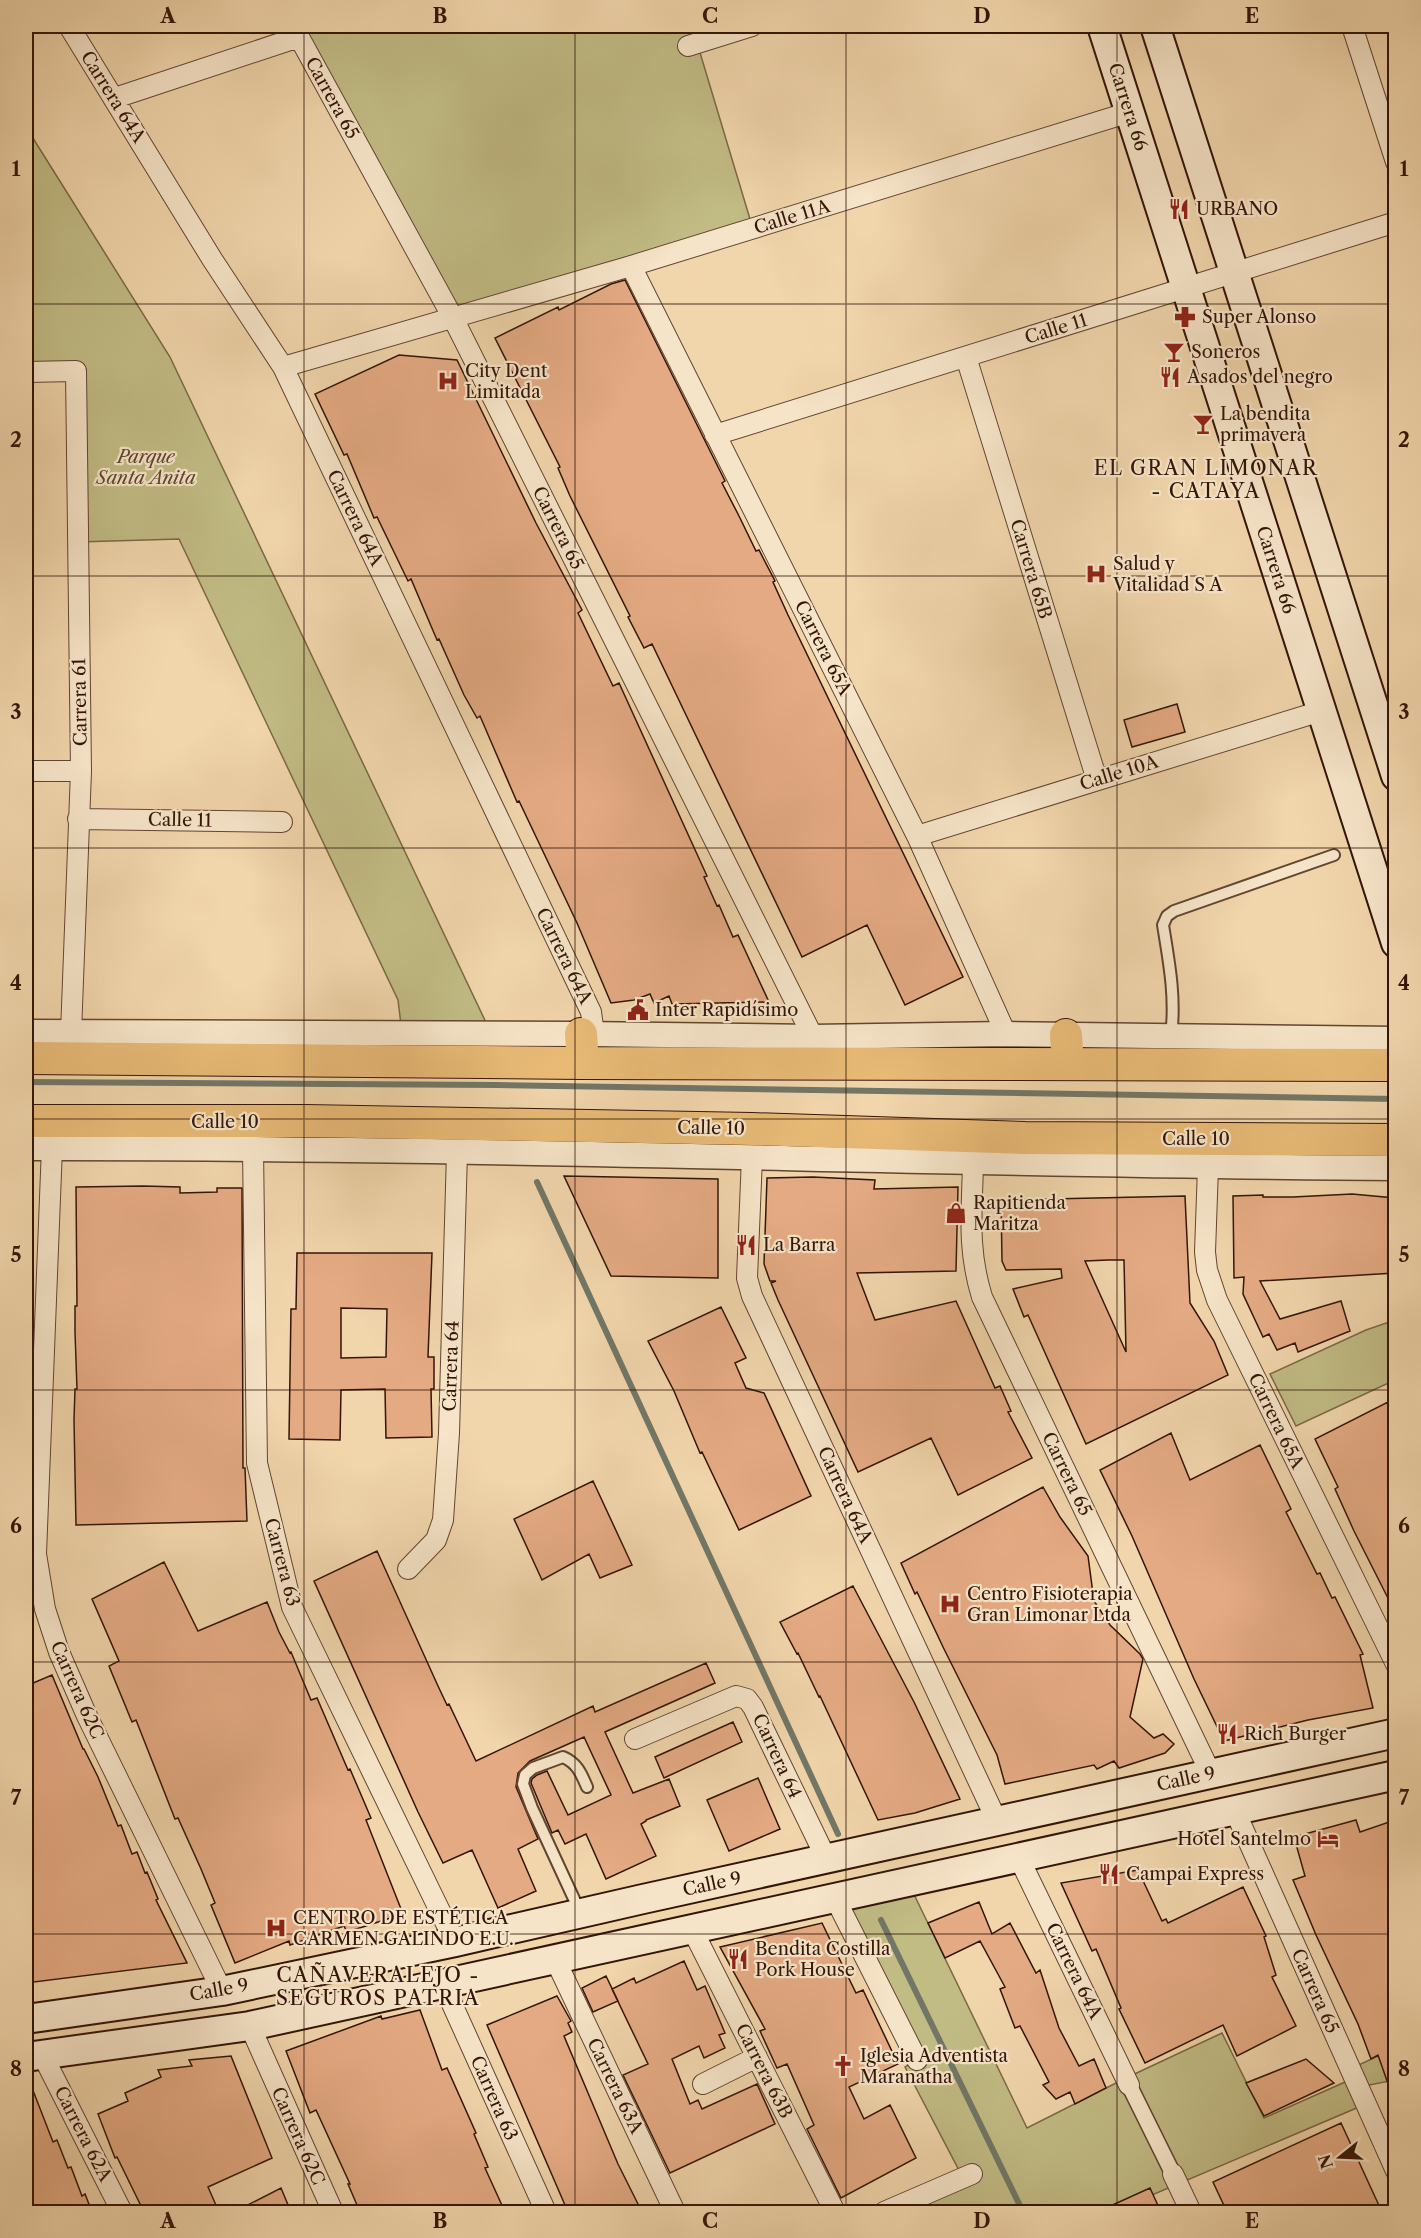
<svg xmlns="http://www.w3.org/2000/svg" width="1421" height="2238" font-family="'Libre Caslon Text',serif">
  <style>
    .green { fill: #c1bb84; stroke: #7a6846; stroke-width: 1.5 }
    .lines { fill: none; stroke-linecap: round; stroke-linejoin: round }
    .stream { stroke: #717767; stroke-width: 6 }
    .building { fill: #e4aa83; stroke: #331508; stroke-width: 1.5; fill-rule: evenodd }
    .service-casing { stroke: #624531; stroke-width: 14 }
    .pedestrian-casing { stroke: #624531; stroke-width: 18 }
    .minor-casing { stroke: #624531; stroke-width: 22 }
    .tertiary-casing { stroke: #624531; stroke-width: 27 }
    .secondary-casing { stroke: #331508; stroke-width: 32 }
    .primary-casing { stroke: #331508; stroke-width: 34 }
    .service { stroke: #f6e4c8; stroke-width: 10 }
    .pedestrian { stroke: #f6e4c8; stroke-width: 15 }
    .minor { stroke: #f6e4c8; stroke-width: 20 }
    .tertiary { stroke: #f6e4c8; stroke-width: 24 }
    .secondary { stroke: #f6e4c8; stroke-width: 28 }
    .primary { stroke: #e8ba76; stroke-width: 32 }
    .grid { fill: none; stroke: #331508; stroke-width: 1.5; stroke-opacity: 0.55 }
    .labels { text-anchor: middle; stroke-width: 4.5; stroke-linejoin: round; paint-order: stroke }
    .street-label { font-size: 18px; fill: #331508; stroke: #f6e4c8 }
    .poi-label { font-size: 18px; fill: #331508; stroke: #f6e4c8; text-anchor: start }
    .park-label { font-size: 18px; font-style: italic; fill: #5e472d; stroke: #f6e4c8 }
    .neighbourhood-label { font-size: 20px; letter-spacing: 1.5px; fill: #331508; stroke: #f6e4c8 }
    .neatline { fill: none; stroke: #331508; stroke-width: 2 }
    .grid-label { font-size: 20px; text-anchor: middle; font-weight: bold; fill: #331508 }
  </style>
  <rect width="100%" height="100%" fill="#f1d5ab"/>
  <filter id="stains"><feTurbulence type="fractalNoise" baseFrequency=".00333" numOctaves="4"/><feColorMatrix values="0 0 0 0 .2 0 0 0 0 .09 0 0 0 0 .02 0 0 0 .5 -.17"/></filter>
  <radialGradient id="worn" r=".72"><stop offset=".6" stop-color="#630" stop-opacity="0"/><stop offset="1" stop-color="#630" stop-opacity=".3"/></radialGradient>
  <path class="green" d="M300,26H692L753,229L453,318Z
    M26,127L170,357L491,1033H402L398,1000L179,539L78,542L76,371L26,372Z
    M1395,1320V1380L1296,1426L1270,1374L1366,1330Z
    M908,1882L1027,2128L1126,2078L1222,2033L1264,2118L1354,2078L1350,2069L1395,2048V2080L1359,2087L1366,2104L1112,2212H884L963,2178L905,2067L916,2060L835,1898Z"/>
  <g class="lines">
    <path class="stream" d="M26,1082L496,1085L1396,1099
      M537,1182L838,1834
      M881,1920L1023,2212"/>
  </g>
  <path class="building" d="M625,280L725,481L722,483L739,516L756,551L759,550L775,581L773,582L788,615L963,977L905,1005L867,925L802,957L652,644L644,648L628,617L630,616L570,496L558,468L560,467L495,338L558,307L559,310L611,284Z
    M399,355L457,360L536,523L582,610L578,613L613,686L619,683L707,876L704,877L717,906L719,905L733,937L738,935L769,1002L672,1004L669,996L654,1003L650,994L634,1000L611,1003L577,923L519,801L517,802L480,716L477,718L464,695L439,639L437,640L411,579L408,581L377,517L374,518L347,454L344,455L315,394Z
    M1177,704L1185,732L1132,747L1124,720Z
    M564,1176L718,1179V1278L611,1276Z
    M813,1177L875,1180L874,1189L958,1187L956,1271L857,1273L875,1320L956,1301L995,1388L1000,1386L1011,1411L1008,1412L1032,1458L958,1495L931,1438L858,1472L778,1300L771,1283L776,1281H770L764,1264L767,1178Z
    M143,1186L180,1187V1193L217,1192V1188H242L243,1468H245L247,1521L76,1525L74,1420L75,1389H77L75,1332V1306H77L76,1187Z
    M1352,1194L1395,1198V1273L1260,1281L1280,1319L1341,1301L1350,1331L1298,1352L1295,1343L1277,1350L1269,1334L1263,1337L1243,1294L1244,1277L1234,1278L1233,1196L1263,1195V1197H1293Z
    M1185,1196L1190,1303L1214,1341L1228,1375L1086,1444L1028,1315L1024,1317L1013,1289L1062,1278L1061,1269L1006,1270L1002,1261L1001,1200ZM1108,1260H1124L1126,1352L1085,1261Z
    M297,1253H432L428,1357H434V1389H431L432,1437L386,1438L385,1389L341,1390L340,1440L289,1439L291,1309H296ZM341,1308L387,1309L386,1357L341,1358Z
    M721,1307L746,1358L735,1363L746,1388L764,1393L811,1496L739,1530L702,1452L700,1453L674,1391L648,1341Z
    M1388,1402L1395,1418V1612L1354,1531L1335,1489L1338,1487L1315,1439Z
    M1171,1433L1190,1480L1260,1445L1291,1509L1286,1512L1317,1574L1320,1573L1332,1598L1335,1597L1363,1654L1360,1655L1373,1708L1308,1720L1224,1741L1194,1679L1132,1536L1100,1470Z
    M593,1481L632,1565L600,1578L589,1554L542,1580L514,1519Z
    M1043,1487L1060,1517L1088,1556L1094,1601L1110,1625L1140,1654L1143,1659L1130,1717L1154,1738L1163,1734L1174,1744L1165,1753L1119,1768L1114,1761L1097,1769L1094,1765L1005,1784L997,1755L944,1649L917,1592L915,1594L901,1563Z
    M377,1551L438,1686L447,1705L449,1704L476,1761L593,1706L595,1712L706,1663L715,1683L605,1732L633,1793L669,1779L680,1806L646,1820V1821L641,1824L656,1856L606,1879L586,1834L565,1844L558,1830L552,1833L531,1783L532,1779L537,1775L547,1771L568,1815L611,1795L584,1737L530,1761L518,1773L516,1787L538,1839L518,1849L536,1891L498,1908L472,1850L443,1863L418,1812L314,1581Z
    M164,1562L198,1631L267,1602L279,1632L290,1653L291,1652L311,1700L317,1698L348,1770L350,1769L371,1818L366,1820L403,1914L347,1932L344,1926L290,1945L289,1941L235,1963L211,1905L215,1903L201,1869L178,1818L175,1819L136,1720L132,1722L109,1666L119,1661L92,1599Z
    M853,1586L914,1702L960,1799L915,1813L878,1820L820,1696L819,1697L798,1653L797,1654L780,1622Z
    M52,1675L83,1749H84L98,1777L118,1826L121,1825L132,1854L137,1852L145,1873L147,1872L158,1899L156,1900L187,1963L26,1983V1686Z
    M733,1722L742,1742L664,1778L655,1757Z
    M758,1778L780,1829L729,1851L707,1800Z
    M1356,1820L1360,1832L1395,1820V2097L1393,2098L1378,2055L1371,2059L1358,2024L1316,1935L1293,1880L1305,1876L1294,1837Z
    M1138,1870L1162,1921L1166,1919L1168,1923L1243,1887L1266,1936L1264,1937L1276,1975L1272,1977L1296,2026L1237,2056L1223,2025L1145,2063L1119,2009L1121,2008L1096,1949L1092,1951L1061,1883Z
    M979,1902L992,1934L1010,1923L1036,1973L1040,1970L1059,2028L1079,2066L1094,2059L1106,2088L1075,2104L1070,2092L1056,2099L1043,2085L1049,2082L1020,2026L1015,2028L1000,1989L1005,1987L980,1941L945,1958L928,1923Z
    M822,1923L856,1993L863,1990L898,2064L849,2087L864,2119L890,2105L916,2158L841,2198L807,2129L814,2125L787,2064L777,2068L760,2031L765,2029L720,1947Z
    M684,1961L697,1990L705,1986L725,2033L719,2035L725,2048L704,2058L699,2046L672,2059L690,2104L698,2100L702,2109L757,2084L775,2124L670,2173L623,2075L648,2064L612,1989L634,1978L636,1983Z
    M606,1976L618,2001L593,2012L582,1988Z
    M557,1996L571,2021L568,2023L572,2032L564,2036L618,2164L642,2212H568L487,2025Z
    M420,2010L442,2070L447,2068L476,2133L474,2134L488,2167L485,2168L505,2212H360L348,2184H350L316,2110L310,2113L286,2051L381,2016L382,2019Z
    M231,2056L272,2158L208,2187L219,2212H144L117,2157L115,2158L98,2114L128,2101L125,2093L161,2077L158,2070L192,2066L189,2060Z
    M1306,2059L1334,2083L1264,2116L1246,2083Z
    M27,2075L53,2142L57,2140L68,2168L71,2167L82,2196L85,2194L92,2212H26Z
    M1341,2123L1382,2212H1227L1213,2182Z
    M281,2188L291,2212H234Z
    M1150,2188L1161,2212H1097Z"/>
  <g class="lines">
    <defs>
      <path id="service" d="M1171,1036C1176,998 1169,962 1163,925L1167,916L1174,911L1334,855
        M580,1912L532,1808L523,1784L525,1775L533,1768L563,1757C577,1763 581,1773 587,1787"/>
      <path id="pedestrian" d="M1129,2085L1173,2174"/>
      <path id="minor" d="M69,26L212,259L283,367L591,1012L594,1034
        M290,26L299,37L453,318L813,1037
        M1352,26L1396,162
        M688,46L752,26
        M115,98L299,37
        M631,266L917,836L1006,1034
        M966,357L1097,780
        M283,367L631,266L1130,112
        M26,372L76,371L81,771L71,1033
        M715,435L1396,222
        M26,771H81
        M78,819L282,822
        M917,836L1321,711
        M52,1147L36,1554L45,1609L59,1652L87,1716L222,1991
        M253,1148L257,1463L292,1607L455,1942
        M752,1157L747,1278L752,1296L997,1821
        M973,1163C972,1213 967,1248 982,1297L1211,1774
        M1208,1167L1205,1252L1207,1270L1217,1300L1396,1664
        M408,1569L436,1540L443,1520L449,1433L457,1152
        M635,1739L736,1696L747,1699L753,1707L826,1858
        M1235,1811L1396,2171
        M1019,1858L1129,2085
        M835,1898L917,2060
        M692,1929L835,2212
        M555,1959L675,2212
        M443,1984L546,2212
        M250,2026L333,2212
        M43,2056L122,2212
        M703,2084L757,2057
        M1173,2174L1191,2212
        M884,2212L972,2174"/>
      <path id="tertiary" d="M26,1032L581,1034L813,1037L1006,1034L1396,1039
        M26,1148C482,1147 939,1165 1396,1168"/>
      <path id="secondary" d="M1102,26L1396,943
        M1155,26L1396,776
        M26,2019L222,1991L455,1942L643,1899L1396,1733
        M26,2057L250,2026L1396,1775"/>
      <path id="primary" d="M581,1034L583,1063
        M1066,1035L1068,1064
        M26,1058L583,1063L1396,1065
        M26,1121H307L752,1129L1025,1138L1396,1140"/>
    </defs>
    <use href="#service" class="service-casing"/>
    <use href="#pedestrian" class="pedestrian-casing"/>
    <use href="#minor" class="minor-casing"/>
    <use href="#tertiary" class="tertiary-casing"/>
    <use href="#secondary" class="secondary-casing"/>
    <use href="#primary" class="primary-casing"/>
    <use href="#service" class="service"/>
    <use href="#pedestrian" class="pedestrian"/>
    <use href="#minor" class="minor"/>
    <use href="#tertiary" class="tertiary"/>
    <use href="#secondary" class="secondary"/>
    <use href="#primary" class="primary"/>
  </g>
  <path class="grid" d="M304,26V2212M575,26V2212M846,26V2212M1117,26V2212M26,304H1396M26,576H1396M26,848H1396M26,1119H1396M26,1390H1396M26,1662H1396M26,1934H1396"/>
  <defs>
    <symbol id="restaurant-bare" viewBox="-9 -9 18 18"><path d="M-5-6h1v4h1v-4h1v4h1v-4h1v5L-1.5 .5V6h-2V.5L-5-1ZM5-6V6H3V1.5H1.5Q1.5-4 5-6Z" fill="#8f2418" stroke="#f6e4c8" stroke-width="2.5" paint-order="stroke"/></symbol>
    <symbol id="pharmacy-bare" viewBox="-9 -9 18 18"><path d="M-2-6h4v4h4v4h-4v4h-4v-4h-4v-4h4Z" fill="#8f2418" stroke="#f6e4c8" stroke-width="2.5" paint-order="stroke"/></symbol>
    <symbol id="bar-bare" viewBox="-9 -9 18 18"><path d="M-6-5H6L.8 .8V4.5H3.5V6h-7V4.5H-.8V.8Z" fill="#8f2418" stroke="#f6e4c8" stroke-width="2.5" paint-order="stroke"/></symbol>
    <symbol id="hospital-bare" viewBox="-9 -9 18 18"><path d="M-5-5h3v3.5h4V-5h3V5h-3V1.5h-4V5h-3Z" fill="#8f2418" stroke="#f6e4c8" stroke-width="2.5" paint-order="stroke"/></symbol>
    <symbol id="civic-bare" viewBox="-9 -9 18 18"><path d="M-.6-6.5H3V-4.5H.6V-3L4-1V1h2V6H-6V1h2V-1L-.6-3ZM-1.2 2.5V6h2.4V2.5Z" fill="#8f2418" stroke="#f6e4c8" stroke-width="2.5" paint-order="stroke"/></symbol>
    <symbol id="shop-bare" viewBox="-9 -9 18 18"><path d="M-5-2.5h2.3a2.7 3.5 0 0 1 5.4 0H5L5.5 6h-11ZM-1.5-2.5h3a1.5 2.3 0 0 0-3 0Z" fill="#8f2418" stroke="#f6e4c8" stroke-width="2.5" paint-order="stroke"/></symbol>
    <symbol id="hotel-bare" viewBox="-9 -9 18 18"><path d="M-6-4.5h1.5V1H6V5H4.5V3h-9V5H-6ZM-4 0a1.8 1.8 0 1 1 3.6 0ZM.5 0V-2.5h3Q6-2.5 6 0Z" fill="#8f2418" stroke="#f6e4c8" stroke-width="2.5" paint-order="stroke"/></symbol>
    <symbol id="church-bare" viewBox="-9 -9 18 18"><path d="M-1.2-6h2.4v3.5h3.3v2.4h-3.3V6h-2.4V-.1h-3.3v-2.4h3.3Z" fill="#8f2418" stroke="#f6e4c8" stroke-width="2.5" paint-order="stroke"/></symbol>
  </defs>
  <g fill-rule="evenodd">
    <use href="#restaurant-bare" x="1164" y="194" width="30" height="30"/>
    <use href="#pharmacy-bare" x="1170" y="302" width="30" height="30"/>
    <use href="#bar-bare" x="1159" y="337" width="30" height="30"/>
    <use href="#restaurant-bare" x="1155" y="362" width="30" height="30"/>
    <use href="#hospital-bare" x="433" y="366" width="30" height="30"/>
    <use href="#bar-bare" x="1188" y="409" width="30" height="30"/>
    <use href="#hospital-bare" x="1081" y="559" width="30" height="30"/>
    <use href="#civic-bare" x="623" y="995" width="30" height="30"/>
    <use href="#shop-bare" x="941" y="1198" width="30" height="30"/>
    <use href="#restaurant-bare" x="731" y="1230" width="30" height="30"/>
    <use href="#hospital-bare" x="935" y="1589" width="30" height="30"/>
    <use href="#restaurant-bare" x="1212" y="1719" width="30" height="30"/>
    <use href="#hotel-bare" x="1313" y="1824" width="30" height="30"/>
    <use href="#restaurant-bare" x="1094" y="1859" width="30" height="30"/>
    <use href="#hospital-bare" x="261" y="1913" width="30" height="30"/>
    <use href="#restaurant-bare" x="723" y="1944" width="30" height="30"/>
    <use href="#church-bare" x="828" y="2051" width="30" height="30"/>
  </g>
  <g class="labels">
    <g class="street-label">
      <text transform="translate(113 97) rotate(58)" y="6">Carrera 64A</text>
      <text transform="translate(332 98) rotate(61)" y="6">Carrera 65</text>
      <text transform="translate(1128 107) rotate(72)" y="6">Carrera 66</text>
      <text transform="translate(792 217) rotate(-17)" y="6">Calle 11A</text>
      <text transform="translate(1056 329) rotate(-17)" y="6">Calle 11</text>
      <text transform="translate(355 518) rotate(64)" y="6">Carrera 64A</text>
      <text transform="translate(558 528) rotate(63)" y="6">Carrera 65</text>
      <text transform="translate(1031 569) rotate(73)" y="6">Carrera 65B</text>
      <text transform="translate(1276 570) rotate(72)" y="6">Carrera 66</text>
      <text transform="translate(823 648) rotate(63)" y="6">Carrera 65A</text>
      <text transform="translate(80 702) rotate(-91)" y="6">Carrera 61</text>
      <text transform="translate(1119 773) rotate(-17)" y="6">Calle 10A</text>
      <text transform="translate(180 820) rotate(1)" y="6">Calle 11</text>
      <text transform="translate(564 956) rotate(64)" y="6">Carrera 64A</text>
      <text x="225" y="1128">Calle 10</text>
      <text transform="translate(711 1128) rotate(1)" y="6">Calle 10</text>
      <text x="1196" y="1145">Calle 10</text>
      <text transform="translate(451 1366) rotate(-88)" y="6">Carrera 64</text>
      <text transform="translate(1276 1421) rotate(64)" y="6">Carrera 65A</text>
      <text transform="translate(1067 1474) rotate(64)" y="6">Carrera 65</text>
      <text transform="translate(845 1495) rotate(65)" y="6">Carrera 64A</text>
      <text transform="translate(282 1562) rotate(75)" y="6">Carrera 63</text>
      <text transform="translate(77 1690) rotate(66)" y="6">Carrera 62C</text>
      <text transform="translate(777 1756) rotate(65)" y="6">Carrera 64</text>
      <text transform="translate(1186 1779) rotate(-12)" y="6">Calle 9</text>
      <text transform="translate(712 1884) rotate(-12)" y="6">Calle 9</text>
      <text transform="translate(1074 1971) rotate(64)" y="6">Carrera 64A</text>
      <text transform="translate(219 1990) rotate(-10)" y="6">Calle 9</text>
      <text transform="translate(1315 1991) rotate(66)" y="6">Carrera 65</text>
      <text transform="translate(764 2071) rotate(63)" y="6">Carrera 63B</text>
      <text transform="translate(615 2086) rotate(64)" y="6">Carrera 63A</text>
      <text transform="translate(494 2098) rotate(66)" y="6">Carrera 63</text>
      <text transform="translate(83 2134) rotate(63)" y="6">Carrera 62A</text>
      <text transform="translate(298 2136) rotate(66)" y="6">Carrera 62C</text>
    </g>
    <g class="poi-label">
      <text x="1196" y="215">URBANO</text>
      <text x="1202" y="323">Super Alonso</text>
      <text x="1191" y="358">Soneros</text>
      <text x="465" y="377">City Dent<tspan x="465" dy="21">Limitada</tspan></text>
      <text x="1187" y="383">Asados del negro</text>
      <text x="1220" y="420">La bendita<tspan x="1220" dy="21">primavera</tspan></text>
      <text x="1113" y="570">Salud y<tspan x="1113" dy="21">Vitalidad S A</tspan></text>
      <text x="655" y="1016">Inter Rapidísimo</text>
      <text x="973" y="1209">Rapitienda<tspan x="973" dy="21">Maritza</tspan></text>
      <text x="763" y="1251">La Barra</text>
      <text x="967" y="1600">Centro Fisioterapia<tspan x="967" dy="21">Gran Limonar Ltda</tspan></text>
      <text x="1244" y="1740">Rich Burger</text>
      <text x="1311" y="1845" text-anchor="end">Hotel Santelmo</text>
      <text x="1126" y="1880">Campai Express</text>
      <text x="293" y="1924">CENTRO DE ESTÉTICA<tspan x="293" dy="21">CARMEN GALINDO E.U.</tspan></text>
      <text x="755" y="1955">Bendita Costilla<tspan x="755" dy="21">Pork House</tspan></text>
      <text x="860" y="2062">Iglesia Adventista<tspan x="860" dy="21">Maranatha</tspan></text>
    </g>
    <g class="park-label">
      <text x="146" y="463">Parque<tspan x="146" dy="21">Santa Anita</tspan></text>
    </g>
    <g class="neighbourhood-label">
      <text x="1206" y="475">EL GRAN LIMONAR<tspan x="1206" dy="23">- CATAYA</tspan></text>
      <text x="378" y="1982">CAÑAVERALEJO -<tspan x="378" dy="23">SEGUROS PATRIA</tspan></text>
    </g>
  </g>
  <rect width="1421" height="2238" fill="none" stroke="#f1d5ab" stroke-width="66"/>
  <g transform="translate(1340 2157) rotate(252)" stroke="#f6e4c8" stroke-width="4.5" paint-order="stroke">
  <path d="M0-4.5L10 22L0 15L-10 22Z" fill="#331508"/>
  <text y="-9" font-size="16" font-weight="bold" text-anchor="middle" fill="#331508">N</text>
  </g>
  <rect x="33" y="33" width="1355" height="2172" class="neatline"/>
  <g class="grid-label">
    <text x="168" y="23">A</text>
    <text x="440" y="23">B</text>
    <text x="710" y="23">C</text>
    <text x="982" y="23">D</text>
    <text x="1252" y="23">E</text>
    <text x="16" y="176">1</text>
    <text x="1404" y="176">1</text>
    <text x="16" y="447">2</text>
    <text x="1404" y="447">2</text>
    <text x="16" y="719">3</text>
    <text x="1404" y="719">3</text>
    <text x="16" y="990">4</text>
    <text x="1404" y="990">4</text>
    <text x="16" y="1262">5</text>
    <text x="1404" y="1262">5</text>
    <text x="16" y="1533">6</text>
    <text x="1404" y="1533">6</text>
    <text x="16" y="1805">7</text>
    <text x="1404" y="1805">7</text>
    <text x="16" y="2076">8</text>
    <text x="1404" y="2076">8</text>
    <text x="168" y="2228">A</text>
    <text x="440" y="2228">B</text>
    <text x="710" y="2228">C</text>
    <text x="982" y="2228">D</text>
    <text x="1252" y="2228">E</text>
  </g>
  <rect width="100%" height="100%" filter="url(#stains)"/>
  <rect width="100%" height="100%" fill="url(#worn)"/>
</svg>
